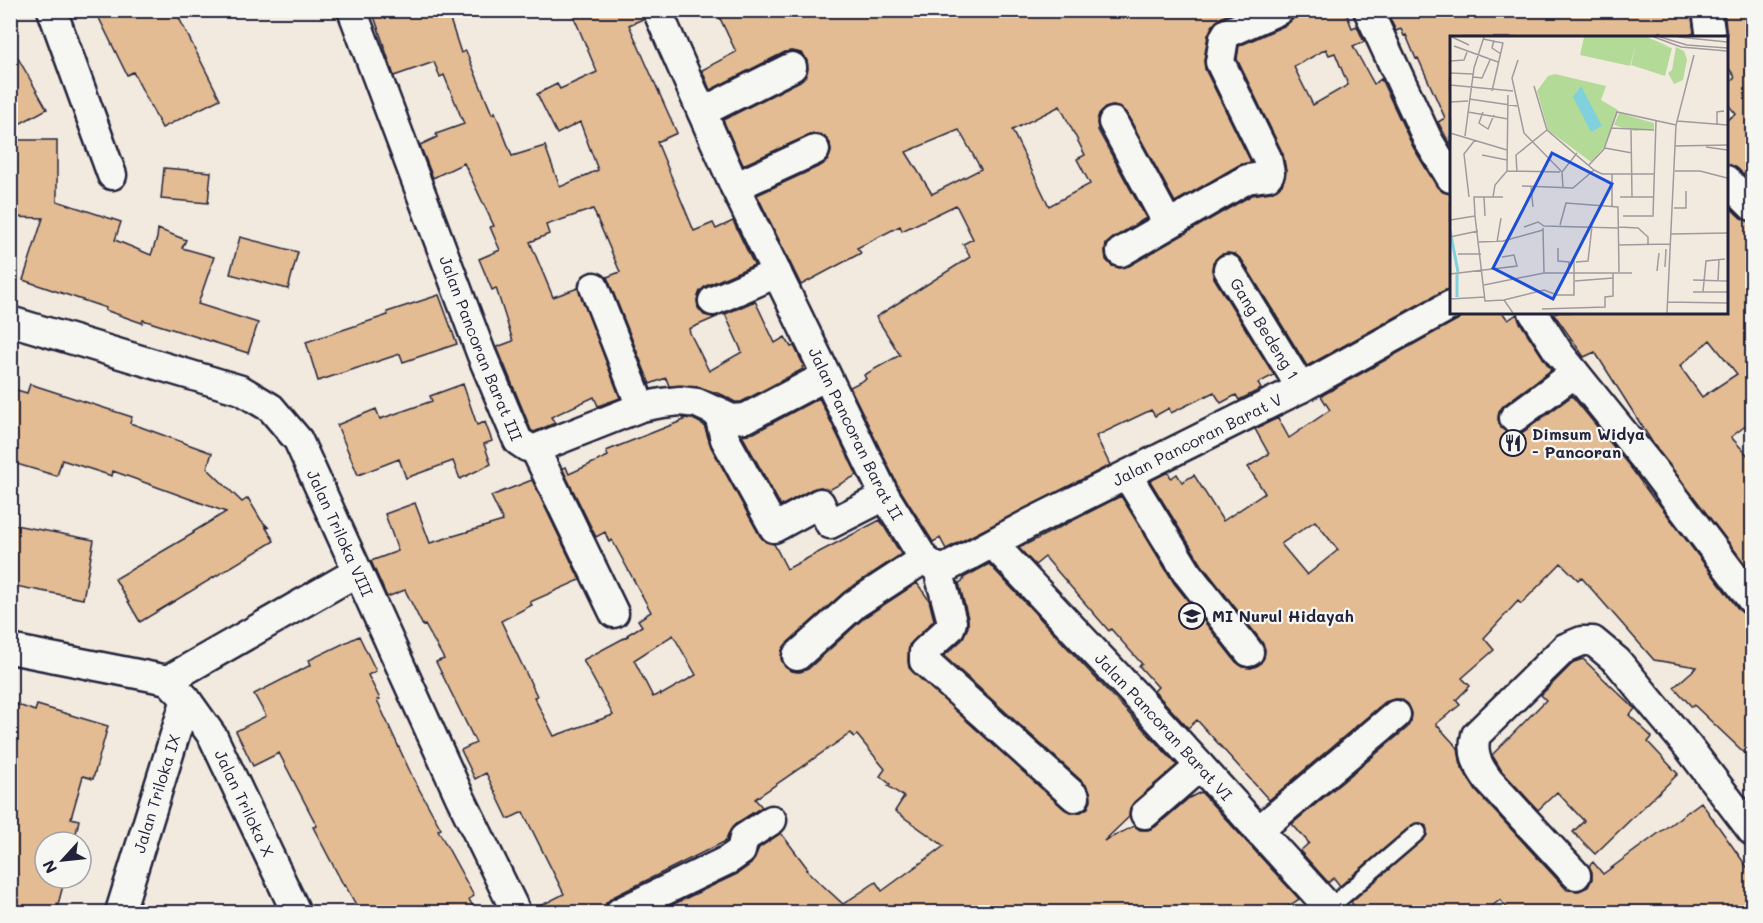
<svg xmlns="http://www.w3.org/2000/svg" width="1763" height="923" font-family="Mali,sans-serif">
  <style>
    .building { fill: #e3bc93; stroke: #22223b; stroke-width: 1.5; fill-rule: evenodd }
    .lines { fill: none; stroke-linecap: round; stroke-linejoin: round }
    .lane-casing { stroke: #22223b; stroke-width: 20 }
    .street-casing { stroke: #22223b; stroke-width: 33 }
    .lane { stroke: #f6f6f2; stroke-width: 15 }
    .street { stroke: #f6f6f2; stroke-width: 28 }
    .labels { text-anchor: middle; stroke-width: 4.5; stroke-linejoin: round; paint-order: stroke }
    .street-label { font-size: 16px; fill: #22223b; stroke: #f6f6f2 }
    .poi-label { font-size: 16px; font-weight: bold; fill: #22223b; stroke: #f6f6f2; text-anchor: start }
    .inset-river { fill: none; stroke: #81d1dc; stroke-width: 3 }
    .inset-road { fill: none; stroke: #9f9a9d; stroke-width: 1.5 }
    .view { fill: #1d4ed8; fill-opacity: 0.15; stroke: #1d4ed8; stroke-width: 3 }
    .inset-edge { fill: none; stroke: #22223b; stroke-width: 3 }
  </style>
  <rect width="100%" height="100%" fill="#f2eadf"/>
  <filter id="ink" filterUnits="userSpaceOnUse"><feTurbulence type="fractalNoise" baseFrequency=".0167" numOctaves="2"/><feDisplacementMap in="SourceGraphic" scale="12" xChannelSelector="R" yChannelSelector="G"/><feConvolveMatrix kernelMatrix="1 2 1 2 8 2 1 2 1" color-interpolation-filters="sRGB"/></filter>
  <g filter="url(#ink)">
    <path class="building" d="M95,10H175L220,99L162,128L133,72L127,75Z
      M372,10H447L461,53L466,51L492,114L495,112L512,156L545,146L560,187L598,170L580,122L557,134L537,94L557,84L560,89L597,72L571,10H641L643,19L629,25L677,133L657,142L694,231L713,223L716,229L733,221L754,265L706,286L700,291L697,300L698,308L704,315L712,317L719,316L689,329L690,333L709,371L742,352L725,314L723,315L755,301L775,343L785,337L791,347L794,346L804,366L802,367L803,369L741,402H735L723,395L699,387L669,386L666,378L650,384L607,277L620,272L593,209L546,225L549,234L530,242L553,297L578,288L620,398L598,406L594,397L551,417L555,423L534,432L531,430L497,347L513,341L496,288L492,290L479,259L500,250L490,227L494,226L464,163L433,178L420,145L437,137L436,134L464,124L444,75L440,77L434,62L394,76Z
      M716,10H1237L1220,18L1213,25L1208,35L1204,60L1205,69L1251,162L1239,165L1175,202L1127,114L1121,108L1113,106L1105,108L1099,114L1097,122L1098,130L1146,218L1113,238L1106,244L1105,251L1106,260L1112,266L1120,268L1129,266L1252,195L1271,192L1282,185L1286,171L1283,154L1237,59L1239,46L1286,25L1293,19L1295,10H1345L1352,28L1357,26L1364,42L1353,46L1374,84L1381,79L1413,147L1437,187L1443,192L1451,194V289L1443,291L1307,366L1242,260L1235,254L1227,253L1220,255L1213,262L1212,270L1214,278L1274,375L1258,383L1261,389L1239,400L1236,395L1221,403L1214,392L1171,413L1169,408L1155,416L1151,410L1096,436L1110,465L946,549L940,538L933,542L899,488L850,387L866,379L864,375L900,355L876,317L970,257L963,244L973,239L956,205L902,231L900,226L857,248L861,253L801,285L757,195L822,165L828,160L831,152L830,143L825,137L817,134L809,135L743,165L723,120L800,81L806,76L808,69L807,60L801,53L792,51L785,52L710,90L702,70L736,52ZM1326,49L1329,55L1335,53L1348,85L1313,105L1294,67ZM1060,106L1085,155L1077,159L1090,184L1049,206L1012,130ZM959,130L981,169L932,194L906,152Z
      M1386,10H1691L1694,33L1684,38H1664L1661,32L1647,38H1451V146L1438,122L1445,118L1418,58L1416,59L1406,35L1404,36L1401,29L1396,31Z
      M1724,10H1752V183L1737,168L1725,164V121L1736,114L1725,101V86L1735,77L1725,63L1727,36Z
      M10,44L47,109L10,129Z
      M10,140H57V201L121,222L115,240L151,255L157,238L158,229L186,240L182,248L214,257L198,304L258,323L248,353L143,320L142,323L105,310L106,308L23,280L43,218L10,217Z
      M164,168L211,172L208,203L161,199Z
      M1725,203L1741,218L1752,222V421L1731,437L1752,460V573L1654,445L1595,352L1584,357L1554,314L1557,312H1725ZM1710,340L1737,374L1702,397L1680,366Z
      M240,237L298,252L288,289L230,274Z
      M439,295L457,344L403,362L400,354L318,381L306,342L388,315L387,312Z
      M1466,312H1502L1508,320L1517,314L1519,321L1551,370L1504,405L1499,411L1498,419L1501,428L1508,433L1515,434L1523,432L1572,396L1631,468L1655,501L1656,500L1739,610L1745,615L1752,616V760L1694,705L1692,707L1674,687L1697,667L1654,660L1581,577L1578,580L1561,563L1521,604L1518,601L1484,638L1494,650L1462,678L1470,686L1456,700L1460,705L1436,724L1458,748L1461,766L1476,791L1567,890L1579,891L1588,887L1592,879V872L1589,866L1593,862L1603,874L1701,802L1752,874V912H1511L1500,900L1484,912H1358L1351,902L1424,839L1427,835L1426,826L1421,823L1412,825L1340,886L1334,878L1329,882L1326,880L1300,851L1309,843L1292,824L1407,728L1411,721L1412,713L1408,704L1401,699H1394L1385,702L1269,800L1197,720L1188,728L1154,691L1158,687L1139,666L1142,664L1111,629L1109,631L1045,557L1035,565L1019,548L1121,496L1174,583L1236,662L1243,667L1251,668L1259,665L1264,658L1265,649L1262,642L1202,565L1150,481L1168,472L1171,478L1177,474L1182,482L1194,475L1223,521L1265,493L1248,467L1269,454L1255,429L1278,418L1289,438L1330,410L1321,396L1459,319ZM1315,521L1338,550L1307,575L1281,544Z
      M30,384L132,417L130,423L212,453L207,468L242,502L248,498L261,520L269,528L265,526L274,541L140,622L115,579L194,533L193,532L226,512L113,471L112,476L62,460L57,476L10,462V388L27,393Z
      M463,384L477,425L485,422L492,441L484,444L491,464L460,479L453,461L406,478L399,459L358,475L337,425L376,409L380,419L432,401L430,396Z
      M819,398L857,475L829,490L821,487L812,489L781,506L742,435L754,433Z
      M683,418L693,419L704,425L711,447L760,536L766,542L774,544L787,569L880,520L901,554L844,592L786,644L782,650L781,659L785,667L791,671L800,672L808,669L865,617L917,583L929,600L934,620L909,645L908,661L909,668L1064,809L1072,813L1081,812L1088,808L1091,800L1090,791L1086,785L944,656L962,640L968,627V618L959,583L964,580L963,578L989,564L1177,765L1134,802L1130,808L1129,817L1104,841L1134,826L1140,830H1148L1155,827L1189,798L1201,792L1299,899L1280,912H657L737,874L751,864L759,848L781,833L808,869L806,870L843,904L876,882L882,891L944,846L895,811L904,797L888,786L890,784L880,776L885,769L857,735L854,737L851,733L755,799L762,807L735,824L728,834L726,841L613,897L606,903L604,912H532V910L564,894L523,812L508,819L486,773L475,779L461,750L476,743L436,662L444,659L425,625L423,626L405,590L387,597L371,561L398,551L385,514L415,503L430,543L503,521L491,496L532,480L580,580L530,602L532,605L501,621L537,696L534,697L554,736L613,715L583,660L628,636L627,635L642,626L638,620L651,612L612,540L609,542L605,532L596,537L562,468L566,467L569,474L608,456L606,451L684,420ZM673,635L696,675L661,695L660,693L653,697L634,660Z
      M10,524L94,540L83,599L10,585Z
      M359,636L376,671L368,675L380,699L377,700L413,778L441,829L438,830L474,896L469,899L476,912H360L345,885L344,886L313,827L317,826L279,753L253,766L236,731L266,716L254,694L311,665L309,660Z
      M1583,659L1635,709L1629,715L1652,737L1648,742L1678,774L1595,854L1573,832L1584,821L1557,792L1538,810L1502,771L1492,755L1546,700L1541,695L1574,662Z
      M10,702L35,711L37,705L108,726L93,779L83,776L71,818L79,820L74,842H45V878H65L56,912H10Z"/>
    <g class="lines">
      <defs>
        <path id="lane" d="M1329,908L1418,832"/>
        <g id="street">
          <path d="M52,10L112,175"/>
          <path id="s1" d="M352,10L481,353L518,441L527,447L535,449L641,407L662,403L680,401L697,403L732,419L746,418L826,376"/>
          <path id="s2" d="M657,10L735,187L885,496L924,559L938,569L952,622L950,628L924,652V661L1075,797"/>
          <path d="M1368,10L1428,140L1451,178"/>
          <path d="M1707,10L1711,38"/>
          <path d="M702,112L792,67"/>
          <path d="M1113,122L1168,224"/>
          <path d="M1726,180L1752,206"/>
          <path d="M735,187L815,150"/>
          <path d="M1121,252L1247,179L1268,176L1270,173L1267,158L1220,62L1224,38L1227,33L1279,10"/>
          <path id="s3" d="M1228,269L1301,388"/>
          <path d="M594,287L641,407"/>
          <path d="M713,301L777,273"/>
          <path d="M1533,312L1559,353L1656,473L1752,600"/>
          <path id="s4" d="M10,321L241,390L271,408L298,440L459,795L516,912"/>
          <path d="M718,411L725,439L774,528L820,503L830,524L885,496"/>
          <path d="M1514,418L1575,373"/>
          <path d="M535,449L614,613"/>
          <path d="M1127,475L1188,574L1249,652"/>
          <path id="s5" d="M993,544L1140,700L1333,912"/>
          <path id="s6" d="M938,569L948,567L1030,523L1301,388L1451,305"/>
          <path d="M10,649L168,680"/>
          <path d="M797,656L855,604L924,559"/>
          <path id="s7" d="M186,699L213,737L296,912"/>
          <path d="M1145,814L1200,766"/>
          <path d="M1258,831L1396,715"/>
          <path d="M1576,875L1489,781C1478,766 1471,754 1476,735L1565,648L1582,641H1593L1617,661L1689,748L1752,831"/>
          <path id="s8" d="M120,912L186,699L168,680L357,572"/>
          <path d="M620,912L728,860L741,851L744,838L772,820"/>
        </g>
      </defs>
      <use href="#lane" class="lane-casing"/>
      <use href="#street" class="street-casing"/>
      <use href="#lane" class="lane"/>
      <use href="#street" class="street"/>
    </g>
  </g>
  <defs>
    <symbol id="restaurant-ring" viewBox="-11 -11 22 22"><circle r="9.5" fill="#f6f6f2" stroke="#22223b" stroke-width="1.5"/><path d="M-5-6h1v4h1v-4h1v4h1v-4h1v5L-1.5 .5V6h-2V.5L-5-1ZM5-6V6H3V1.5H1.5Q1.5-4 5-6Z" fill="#22223b"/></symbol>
    <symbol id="school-ring" viewBox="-11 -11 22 22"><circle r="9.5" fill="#f6f6f2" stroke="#22223b" stroke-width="1.5"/><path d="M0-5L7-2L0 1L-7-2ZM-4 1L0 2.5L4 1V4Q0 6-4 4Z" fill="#22223b"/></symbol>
  </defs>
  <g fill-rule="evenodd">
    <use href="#restaurant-ring" x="1498" y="428" width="30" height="30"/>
    <use href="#school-ring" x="1177" y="601" width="30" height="30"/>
  </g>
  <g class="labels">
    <g class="street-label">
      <text dy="6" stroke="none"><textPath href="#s3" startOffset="70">Gang Bedeng 1</textPath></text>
      <text dy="6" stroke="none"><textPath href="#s1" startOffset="362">Jalan Pancoran Barat III</textPath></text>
      <text dy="6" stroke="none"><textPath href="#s2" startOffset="468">Jalan Pancoran Barat II</textPath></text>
      <text dy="6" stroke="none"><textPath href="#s6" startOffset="290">Jalan Pancoran Barat V</textPath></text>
      <text dy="6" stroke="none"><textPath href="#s4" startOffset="420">Jalan Triloka VIII</textPath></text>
      <text dy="6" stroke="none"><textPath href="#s5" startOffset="250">Jalan Pancoran Barat VI</textPath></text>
      <text dy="6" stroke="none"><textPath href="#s8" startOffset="124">Jalan Triloka IX</textPath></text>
      <text dy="6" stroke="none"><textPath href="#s7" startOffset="120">Jalan Triloka X</textPath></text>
    </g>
    <g class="poi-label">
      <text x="1532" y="440">Dimsum Widya<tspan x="1532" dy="18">- Pancoran</tspan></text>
      <text x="1212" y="622">MI Nurul Hidayah</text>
    </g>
  </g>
  <g transform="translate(1450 36)">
    <rect width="278" height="278" fill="#f2eadf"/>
    <path d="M134,1H197L220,11L203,7L222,12L215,40L181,29L186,8L180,30L130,19ZM226,11L234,15L237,24L233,44L224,48L218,37L222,34ZM105,38L156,50L151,64L168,74L154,111L141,126L98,94L87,55L98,40ZM169,77L204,87V93L185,95L164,89Z" fill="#b3db97"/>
    <path d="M131,50L152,90L141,96L123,61Z" fill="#81d1dc"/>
    <path class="inset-river" d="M0,82V104M0,194L8,236M7,261V238"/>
    <path class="inset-road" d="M2,1L19,9M204,1L231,11L277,15M210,1L237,9L277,12M228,1L277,6M33,3L53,7L42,55M44,4L42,12L51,18M4,10L48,26M68,24L62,42L74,97L112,136L113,152M0,25L14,24L17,16M0,37L23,38M23,41L32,42L40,24M0,49L63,55M84,50L97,94L144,134L152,138H204M19,63L67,70M0,66L18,65M18,76L58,83M33,76L29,87L38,93L44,79M227,85L277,89M267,88V76L274,75M161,92L204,94M181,94L182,161M0,97L57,114M15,100L24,32L34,1M225,110L277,109M256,111L277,114M155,112L182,117M32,119L57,124M139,129L154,113L167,76L226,89M57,135L58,59M57,135L110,136M225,135H250L277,142M67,136L66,119L97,94M112,136L127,117M162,138V171M72,150L123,152L144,134M81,151L83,171M19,161L14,118L25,104M34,161L35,180M43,161L45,149L57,135M53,161H24L25,180L35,265L54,264L63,277M170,161H204M224,172H236V155M173,180H203L206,85M0,184L25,180M110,189L116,167L168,171L169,236M74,191L88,186L94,190L168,192M168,191L188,192L198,201V208M93,192L94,237M221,198L277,197M0,201L28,195M29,206L53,205L93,194M47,206L51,182M169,209L220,208M108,212V225L119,226L118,237M8,218H31M126,226L138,225L142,190M215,231L216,213M207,235L209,217M0,238L67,230L64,219L52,221M243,244L277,245M125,245L163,242M268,245L269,223M34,249L94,237H182M243,256H277M253,256L256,225L275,223M0,263L35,261M54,264L94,254L107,259H124V222M218,266L277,267M92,273L155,271V261L163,260V237M217,277L226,89L244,19"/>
    <path class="view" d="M102,117L162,148L103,263L43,232Z"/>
    <rect width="278" height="278" class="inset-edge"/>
  </g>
  <rect width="1763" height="923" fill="none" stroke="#f6f6f2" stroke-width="36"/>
  <rect x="18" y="18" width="1727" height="887" fill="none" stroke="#22223b" stroke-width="2" filter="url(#ink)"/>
  <g transform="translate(63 860) rotate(243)"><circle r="28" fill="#f6f6f2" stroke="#a1a1a9" stroke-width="1.5"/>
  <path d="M0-4.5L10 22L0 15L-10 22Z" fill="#22223b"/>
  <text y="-9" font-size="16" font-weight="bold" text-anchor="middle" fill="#22223b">N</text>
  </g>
</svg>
